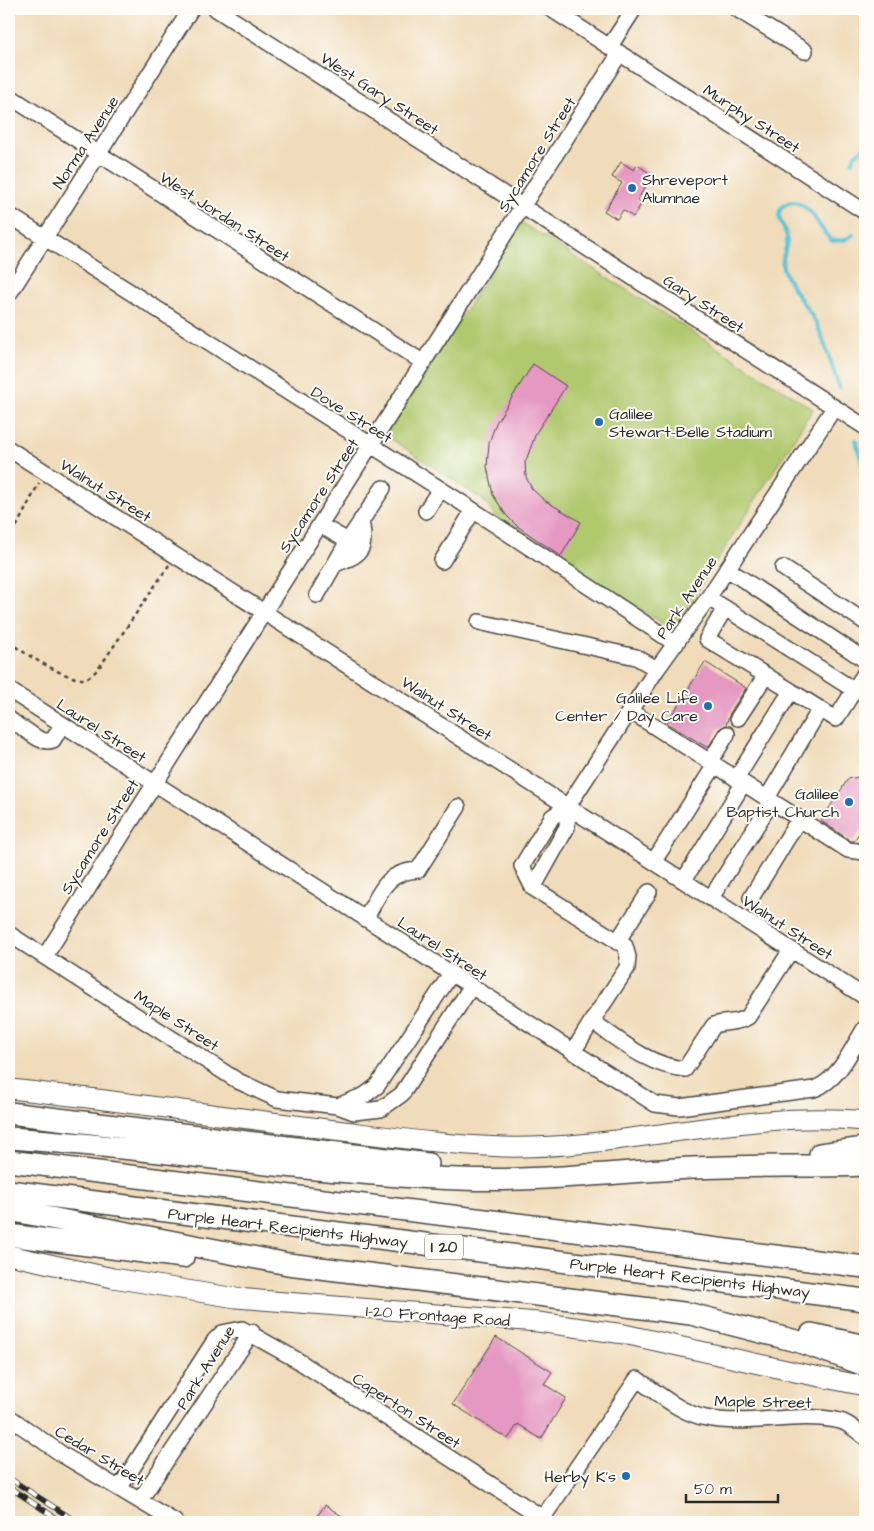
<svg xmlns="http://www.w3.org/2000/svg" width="874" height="1531" font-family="'Architects Daughter',sans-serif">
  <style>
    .green { fill: #b0c96e; stroke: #6e7a4c }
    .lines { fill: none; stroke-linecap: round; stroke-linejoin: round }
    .stream { stroke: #56bfd2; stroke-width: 4 }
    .building { fill: #e598c2 }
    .minor-casing { stroke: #494540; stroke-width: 18 }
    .major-casing { stroke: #494540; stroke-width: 21 }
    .highway-casing { stroke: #494540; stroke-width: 24 }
    .path { stroke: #494540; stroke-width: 2.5; stroke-dasharray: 4 4; stroke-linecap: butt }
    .minor { stroke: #fff; stroke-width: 15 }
    .major { stroke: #fff; stroke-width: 19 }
    .highway { stroke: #fff; stroke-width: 21 }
    .rail-casing { stroke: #2b2b2b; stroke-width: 5.5 }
    .rail { stroke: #fdfcf7; stroke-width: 4; stroke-dasharray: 11; stroke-linecap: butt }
    .poi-dot { fill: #1f6fb2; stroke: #fdfcf7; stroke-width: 2 }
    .labels { text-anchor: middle; stroke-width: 4; stroke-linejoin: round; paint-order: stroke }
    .shield { fill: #fdfcf7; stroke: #6a6a68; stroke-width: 1 }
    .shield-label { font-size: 15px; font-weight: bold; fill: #2b2b2b }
    .street-label { font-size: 16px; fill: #2b2b2b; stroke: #fdfcf7 }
    .poi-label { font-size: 16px; fill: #2b2b2b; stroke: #fdfcf7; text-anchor: end }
  </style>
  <rect width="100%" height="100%" fill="#fdfcf7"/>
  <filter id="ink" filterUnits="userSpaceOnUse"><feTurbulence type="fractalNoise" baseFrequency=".02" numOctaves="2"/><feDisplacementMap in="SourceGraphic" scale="10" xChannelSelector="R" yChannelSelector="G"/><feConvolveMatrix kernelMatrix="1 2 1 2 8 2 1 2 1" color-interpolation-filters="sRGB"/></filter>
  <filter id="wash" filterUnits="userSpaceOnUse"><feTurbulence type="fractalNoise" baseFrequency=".0096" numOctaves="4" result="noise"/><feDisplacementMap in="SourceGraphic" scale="20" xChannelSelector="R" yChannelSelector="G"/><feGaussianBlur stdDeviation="1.12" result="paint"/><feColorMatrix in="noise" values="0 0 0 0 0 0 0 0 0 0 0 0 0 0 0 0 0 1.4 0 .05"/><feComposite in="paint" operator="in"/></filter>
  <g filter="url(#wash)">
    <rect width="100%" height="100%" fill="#f0dbba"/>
    <path class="green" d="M522,223L813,409L673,630L498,518L483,500L385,435Z"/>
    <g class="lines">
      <path class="stream" d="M852,162L855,155L865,147
        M840,388C832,369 825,341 816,323C807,305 791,290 784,271C779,259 788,249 787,238C786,225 770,215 786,204C790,202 795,201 800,204C816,212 819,230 832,241L844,240L853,235
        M856,440L865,474"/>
    </g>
    <g id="blocks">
      <path class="building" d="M621,162L634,170L637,165L653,175L637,200L642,203L633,217L623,210L617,219L604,211L622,183L612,177Z
        M533,364L566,386L536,433L525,463L526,477L532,489L544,500L581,522L561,556L517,526L506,515L493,495L487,467L489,443L496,423Z
        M705,662L746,688L730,713L726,725L719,729L708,748L667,723Z
        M865,776V824L854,841H851L821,821L848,779Z
        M496,1337L552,1372L544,1384L566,1398L541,1439L518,1424L508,1439L453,1404Z
        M325,1505L351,1522H313Z"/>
    </g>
  </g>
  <g filter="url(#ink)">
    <use href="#blocks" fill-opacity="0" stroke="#494540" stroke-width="1"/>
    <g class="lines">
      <defs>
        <path id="minor" d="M216,9L865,427
          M551,9L865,212
          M737,9L805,51
          M610,46L634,9
          M9,96L424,363
          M9,215L456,499L676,644
          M9,294L191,9
          M9,449L865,997
          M426,511L440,489
          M320,525L348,541L383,488
          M442,561L473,511
          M335,564C363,554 366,550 361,520
          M783,568L865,622
          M727,569L865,660
          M317,595L348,541
          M708,598L725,608L707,639L791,691
          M725,608L854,690
          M479,622L636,657L657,669
          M9,690L655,1104L679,1107L814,1089C839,1080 851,1050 865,1028
          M820,709L836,719L865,673
          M630,711L715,765
          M738,718L766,675
          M9,719L17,725
          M24,729C33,735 42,744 53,740L62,725
          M710,762L727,734
          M736,779L791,691L820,709L767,798
          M654,861L715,765L848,850L865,852
          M684,880L743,784
          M533,888L567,827L568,806
          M711,898L772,801
          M751,898L799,819
          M365,919C381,893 384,872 418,870L458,807
          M9,934L238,1081L277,1099L338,1106L354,1112L381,1109L402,1094L471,987
          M617,942L649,892
          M791,950L748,1017C737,1024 726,1021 714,1025L685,1069C649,1066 620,1041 592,1021L627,968L628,957L625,946L533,888L522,866L552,817L568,806L657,669L708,598L834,408
          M45,956C234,654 430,355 620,53
          M573,1052L592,1021
          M338,1106L365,1095L377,1086L451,974
          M9,1417L63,1455L175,1522
          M120,1487L215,1340L222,1333L242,1329L297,1360L543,1518
          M140,1500L252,1332
          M540,1522L637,1379C658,1393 680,1413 706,1418C750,1427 796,1411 840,1421C849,1423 858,1432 865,1437"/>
        <path id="major" d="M9,1089C118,1100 226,1117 335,1130C391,1137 447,1145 503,1147C625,1150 744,1109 865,1121
          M9,1255L113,1278L236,1298L538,1322L624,1334L795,1372L865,1386"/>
        <path id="highway" d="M9,1113L428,1164
          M9,1138C160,1148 309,1174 460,1179C537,1182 615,1172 693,1168C750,1165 808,1167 865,1165
          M820,1154L865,1148
          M9,1161L865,1267
          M9,1191L865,1300
          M9,1210L288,1264L691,1314L800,1342L865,1365
          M9,1235L183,1257
          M811,1334L865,1346"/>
      </defs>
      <use href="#minor" class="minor-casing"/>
      <use href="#major" class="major-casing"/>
      <use href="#highway" class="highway-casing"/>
      <path class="path" d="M9,541L39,483
        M9,642C22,652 67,680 83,679C91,678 96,671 101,665L169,565"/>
      <use href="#minor" class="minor"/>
      <use href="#major" class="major"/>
      <use href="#highway" class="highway"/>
      <defs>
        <path id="rail" d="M9,1478L77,1522
          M9,1487L62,1522"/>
      </defs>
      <use href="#rail" class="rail-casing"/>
      <use href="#rail" class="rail"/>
    </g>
  </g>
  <g class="poi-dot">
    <circle cx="632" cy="188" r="5"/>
    <circle cx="599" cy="422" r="5"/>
    <circle cx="708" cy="706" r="5"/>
    <circle cx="849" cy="802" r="5"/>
    <circle cx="626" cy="1476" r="5"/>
  </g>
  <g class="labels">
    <rect class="shield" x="425" y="1234.5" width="38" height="25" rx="4"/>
    <g class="shield-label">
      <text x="444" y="1252">I 20</text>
    </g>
    <g class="street-label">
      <text transform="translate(380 93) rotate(33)" y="6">West Gary Street</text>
      <text transform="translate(752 118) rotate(33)" y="6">Murphy Street</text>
      <text transform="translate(85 142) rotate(-57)" y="6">Norma Avenue</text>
      <text transform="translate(536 154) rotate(-58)" y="6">Sycamore Street</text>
      <text transform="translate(225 216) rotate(33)" y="6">West Jordan Street</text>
      <text transform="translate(704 303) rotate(33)" y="6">Gary Street</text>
      <text transform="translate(352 414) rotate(32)" y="6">Dove Street</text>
      <text transform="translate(106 490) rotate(32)" y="6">Walnut Street</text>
      <text transform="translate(318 495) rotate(-57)" y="6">Sycamore Street</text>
      <text transform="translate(686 597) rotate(-56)" y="6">Park Avenue</text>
      <text transform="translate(447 708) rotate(33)" y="6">Walnut Street</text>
      <text transform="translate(102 730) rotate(33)" y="6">Laurel Street</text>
      <text transform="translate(99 836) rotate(-58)" y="6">Sycamore Street</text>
      <text transform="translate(788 927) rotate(33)" y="6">Walnut Street</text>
      <text transform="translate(443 948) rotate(33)" y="6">Laurel Street</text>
      <text transform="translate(177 1020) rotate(33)" y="6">Maple Street</text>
      <text transform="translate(288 1227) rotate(7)" y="6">Purple Heart Recipients Highway</text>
      <text transform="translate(690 1277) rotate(7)" y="6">Purple Heart Recipients Highway</text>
      <text transform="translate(438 1315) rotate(4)" y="6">I-20 Frontage Road</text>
      <text transform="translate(205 1367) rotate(-58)" y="6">Park Avenue</text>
      <text transform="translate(763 1401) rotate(1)" y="6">Maple Street</text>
      <text transform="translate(407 1410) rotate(33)" y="6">Caperton Street</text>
      <text transform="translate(100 1455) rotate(31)" y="6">Cedar Street</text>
    </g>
    <g class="poi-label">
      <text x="642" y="185" text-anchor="start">Shreveport<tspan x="642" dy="18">Alumnae</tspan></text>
      <text x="609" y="419" text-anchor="start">Galilee<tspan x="609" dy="18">Stewart-Belle Stadium</tspan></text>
      <text x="698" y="703">Galilee Life<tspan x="698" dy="18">Center / Day Care</tspan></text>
      <text x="839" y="799">Galilee<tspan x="839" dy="18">Baptist Church</tspan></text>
      <text x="616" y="1482">Herby K's</text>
    </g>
  </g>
  <rect width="874" height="1531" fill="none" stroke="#fdfcf7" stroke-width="30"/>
  <path d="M686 1494v8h92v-8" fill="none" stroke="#2b2b2b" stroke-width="2.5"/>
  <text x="694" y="1494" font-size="15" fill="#2b2b2b" stroke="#fdfcf7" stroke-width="4" paint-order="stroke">50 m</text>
</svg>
